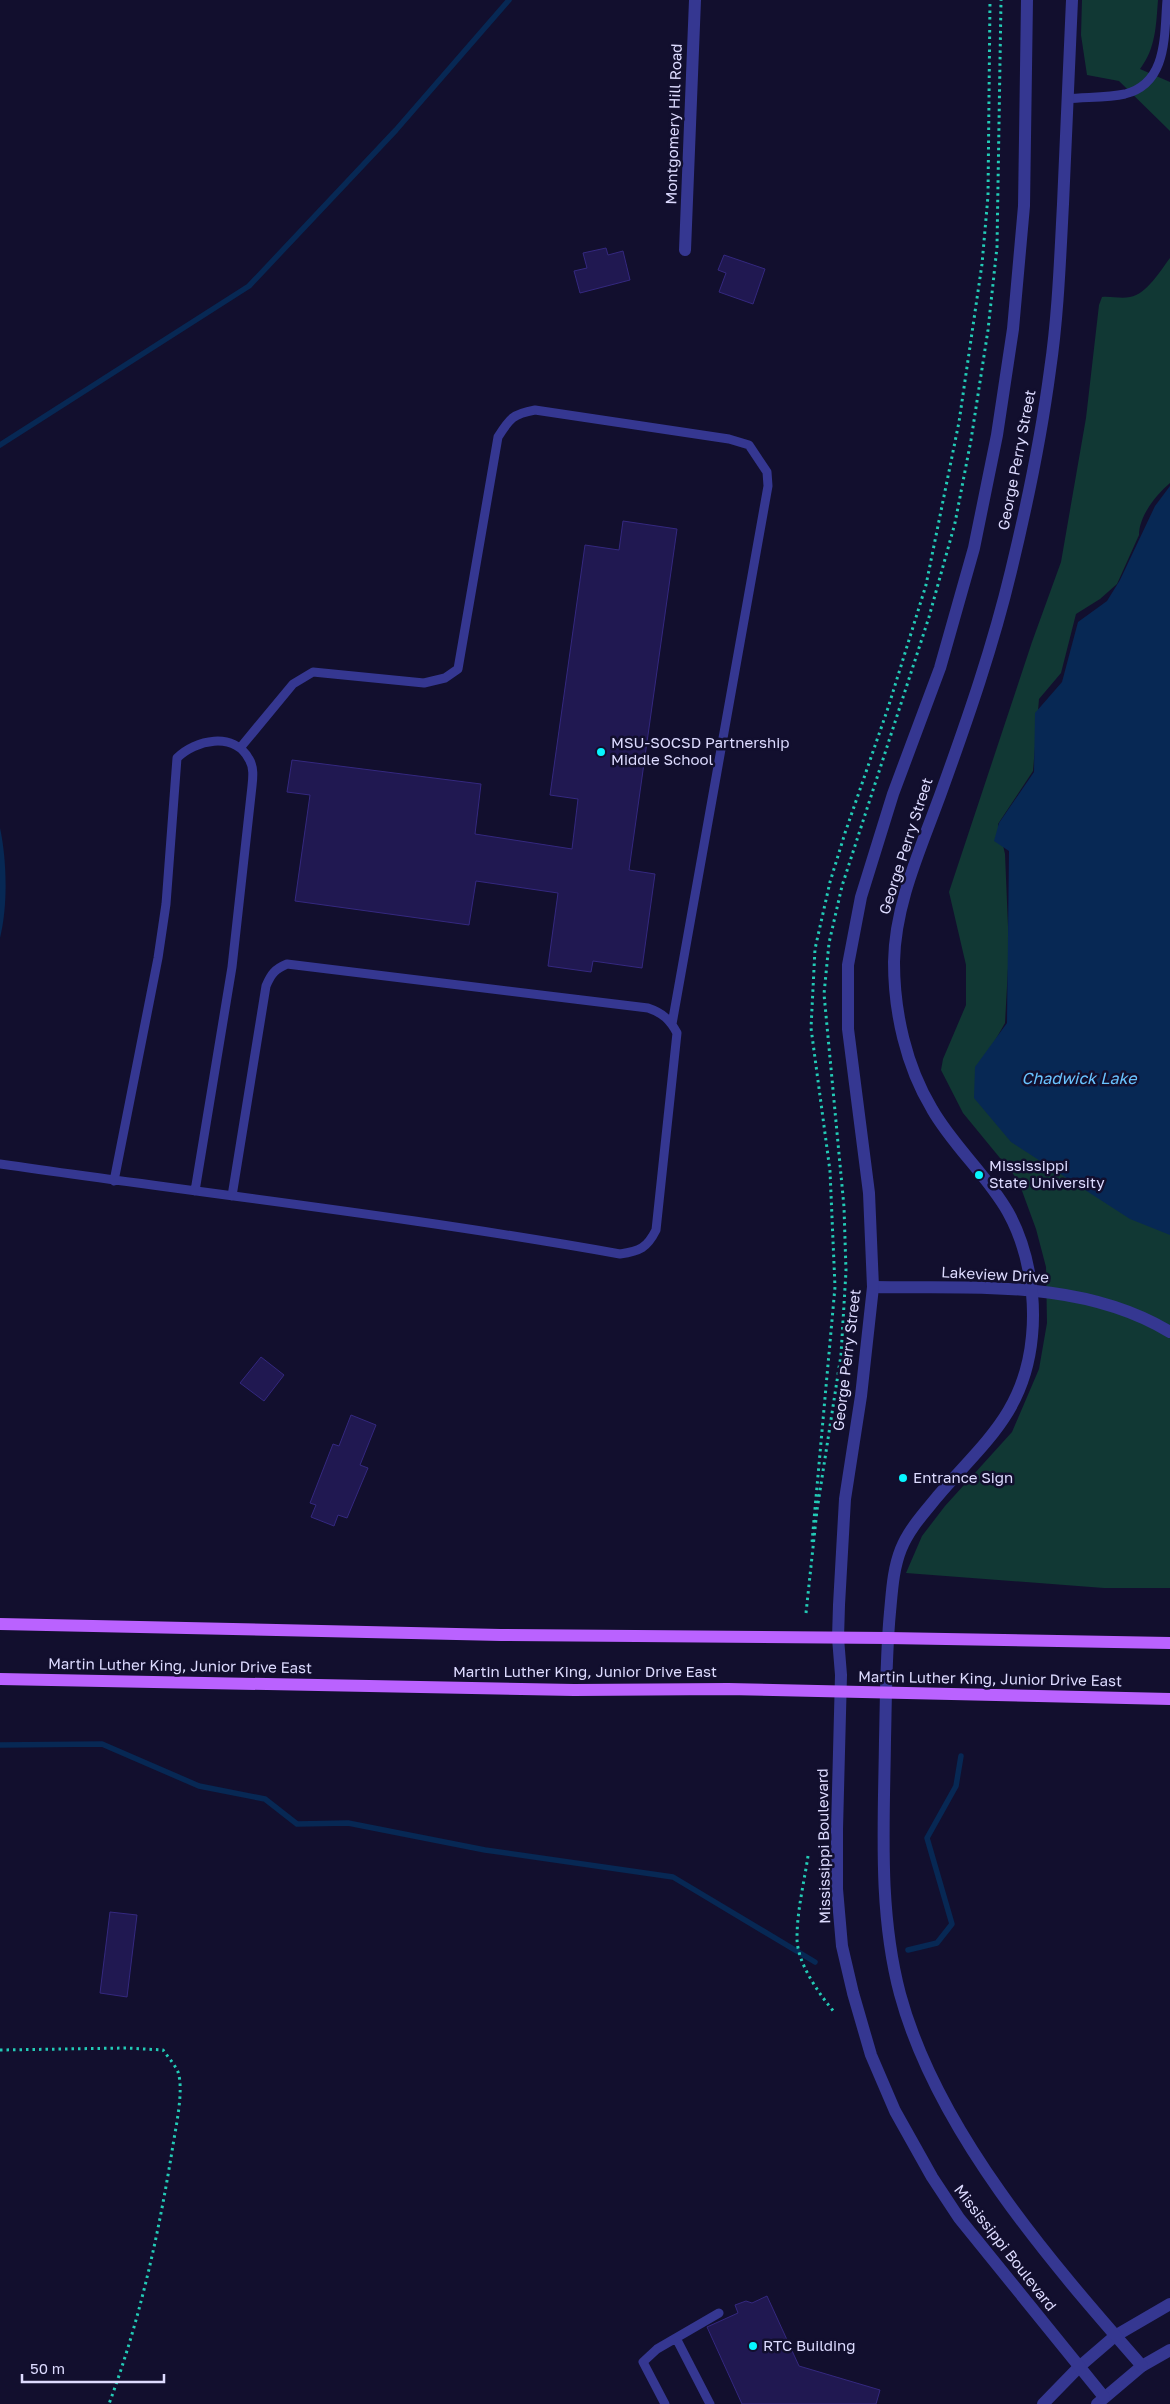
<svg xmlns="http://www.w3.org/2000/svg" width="1170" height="2404" font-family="'Golos Text',sans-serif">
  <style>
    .green { fill: #113834 }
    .water { fill: #072854 }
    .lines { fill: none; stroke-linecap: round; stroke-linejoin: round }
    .stream { stroke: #072854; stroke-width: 5.5 }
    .building { fill: #201851; stroke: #34287f }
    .path { stroke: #23cbb6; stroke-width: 3; stroke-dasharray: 2.5 4; stroke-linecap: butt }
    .service { stroke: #353791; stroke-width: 9 }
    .minor { stroke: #353791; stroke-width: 12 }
    .tertiary { stroke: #353791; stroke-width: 12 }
    .primary { stroke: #ba62ff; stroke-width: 12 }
    .poi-dot { fill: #07f6ff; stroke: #120f2e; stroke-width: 2 }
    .labels { text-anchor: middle; stroke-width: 5; stroke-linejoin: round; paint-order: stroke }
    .street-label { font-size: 15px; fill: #dddbff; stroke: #120f2e }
    .poi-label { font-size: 15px; fill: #dddbff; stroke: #120f2e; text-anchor: start }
    .water-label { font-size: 16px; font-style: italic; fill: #69c3ff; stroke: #120f2e }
  </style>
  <rect width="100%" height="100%" fill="#120f2e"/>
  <path class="green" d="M1082,0H1158C1156,25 1156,48 1140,69L1170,82V131L1119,81L1087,75L1081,35Z
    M1170,258V483C1156,495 1139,516 1139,535L1117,584L1100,599L1076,614L1061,673L1039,699L1033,771L998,824L1005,854L1009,950L1005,1023L993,1044L1170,1232V1588H1104L906,1573L922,1536L945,1506L1012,1432L1039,1369L1047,1323L1046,1267L1036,1229L1018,1180L963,1113L941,1070L943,1059L966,1005V965L949,892L1032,642L1061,562L1086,418L1099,305L1102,297C1111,296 1121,299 1130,297C1147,294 1160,271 1170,258Z"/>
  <path class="water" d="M1170,486V1235L1130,1219L1011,1142L974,1098L975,1067L1007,1023L1009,851L994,841L999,823L1034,772L1035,713L1062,682L1078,622L1107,601L1120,580L1155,506Z
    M0,828C7,860 8,906 0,938Z"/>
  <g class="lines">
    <path class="stream" d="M0,445L249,286L396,130L509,0
      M0,1745L102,1744L199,1786L265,1799L297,1824L348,1823L485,1850L673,1877L815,1962
      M908,1950L937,1943L952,1924L927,1838L956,1786L961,1756"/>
  </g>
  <path class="building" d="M606,248L608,255L623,251L630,280L580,293L574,271L587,268L583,253Z
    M724,255L765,269L753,304L719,292L726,273L718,270Z
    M623,521L677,529L629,870L655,874L642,968L593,961L591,972L548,966L558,893L476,881L469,925L295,901L310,795L287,792L292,760L481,784L475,834L572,849L578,799L550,795L585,545L619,550Z
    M261,1357L284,1375L264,1401L240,1383Z
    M351,1415L376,1425L360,1465L368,1468L347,1518L338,1515L334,1526L311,1517L316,1505L310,1503L333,1444L339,1446Z
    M110,1912L137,1915L127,1997L100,1993Z
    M767,2296L799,2366L880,2390L876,2404H742L707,2327L738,2313L735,2305L746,2301L752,2303Z"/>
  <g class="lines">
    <path class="path" d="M812,1542L835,1287L830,1171L811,1028L815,949L830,882L845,833L888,708L926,585L959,422L982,264L988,196L990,0
      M806,1613L817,1510L841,1355L846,1271L844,1207L824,994L829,943L842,886L929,617L955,523L971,440L988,330L997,247L1001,0
      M808,1856C804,1883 797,1911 797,1938C797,1963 819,1994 835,2013
      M0,2050L126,2048L163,2050C168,2057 175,2065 178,2072C184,2090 176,2126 173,2145C159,2233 140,2320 109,2404"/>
    <path class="service" d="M1067,99C1086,97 1107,98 1125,94C1168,83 1164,35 1167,0
      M240,748L293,684L313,672L424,683L445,678L458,669L498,437C510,418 513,414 535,410L729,439L749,445L767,472L768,486L672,1024
      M0,1164C207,1194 414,1217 620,1254C640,1251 647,1248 656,1230L677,1033C670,1020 663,1013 648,1008L287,964C275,969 271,974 266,986L232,1196
      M114,1181L158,958L166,904L177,758C195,740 234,731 249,759C254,767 253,777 252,786L232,967L195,1191
      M676,2338L710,2404
      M665,2404L643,2362L657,2349L719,2313"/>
    <path class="minor" d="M685,250L695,0
      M873,1287C972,1289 1081,1278 1170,1332
      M1043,2404L1079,2367L1115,2336L1170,2304
      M1097,2404L1142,2366L1170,2350"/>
    <path class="tertiary" d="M1027,0L1024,206L1013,329L997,435L974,548L940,668L893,794L861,897L848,965V1029L869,1193L873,1287L861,1396L845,1499L839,1605L838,1638L841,1675L837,1829V1889L842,1946L853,1993L871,2055L895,2111L932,2177L959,2218L1104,2397
      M1072,0C1069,68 1066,136 1063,204C1060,260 1058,316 1050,370C1041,438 1027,505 1011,571C993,646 968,718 942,790C922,846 895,902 894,962C894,1012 906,1066 932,1109C953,1146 987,1175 1008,1212C1028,1248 1036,1295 1032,1336C1025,1413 983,1443 937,1497C924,1513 909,1529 901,1549C893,1569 892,1591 890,1612C886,1654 886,1697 885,1740C884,1824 878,1911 900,1994C937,2131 1050,2261 1142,2366"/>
    <path class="primary" d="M0,1624L501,1635L888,1638L1170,1643
      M0,1679L574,1690L728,1689L1170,1699"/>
  </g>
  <g class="poi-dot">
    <circle cx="601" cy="752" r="5"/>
    <circle cx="979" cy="1175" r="5"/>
    <circle cx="903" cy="1478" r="5"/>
    <circle cx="753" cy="2346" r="5"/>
  </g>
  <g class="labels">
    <g class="street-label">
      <text transform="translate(674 124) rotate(-88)" y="5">Montgomery Hill Road</text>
      <text transform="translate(1017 460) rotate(-79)" y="5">George Perry Street</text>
      <text transform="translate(906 846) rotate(-72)" y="5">George Perry Street</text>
      <text transform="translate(995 1275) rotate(3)" y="5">Lakeview Drive</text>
      <text transform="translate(847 1360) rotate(-83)" y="5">George Perry Street</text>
      <text transform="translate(180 1666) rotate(1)" y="5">Martin Luther King, Junior Drive East</text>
      <text x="585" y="1677">Martin Luther King, Junior Drive East</text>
      <text transform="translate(990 1679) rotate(1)" y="5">Martin Luther King, Junior Drive East</text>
      <text transform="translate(824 1846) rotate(-91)" y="5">Mississippi Boulevard</text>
      <text transform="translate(1005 2248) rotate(52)" y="5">Mississippi Boulevard</text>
    </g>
    <g class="poi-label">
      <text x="611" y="748">MSU-SOCSD Partnership<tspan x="611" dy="17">Middle School</tspan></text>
      <text x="989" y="1171">Mississippi<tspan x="989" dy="17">State University</tspan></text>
      <text x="913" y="1483">Entrance Sign</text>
      <text x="763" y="2351">RTC Building</text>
    </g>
    <g class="water-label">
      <text x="1079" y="1084">Chadwick Lake</text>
    </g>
  </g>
  <path d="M22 2374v8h142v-8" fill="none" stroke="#dddbff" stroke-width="2.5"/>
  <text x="30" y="2374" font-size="15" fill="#dddbff" stroke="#120f2e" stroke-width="4" paint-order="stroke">50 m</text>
</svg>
